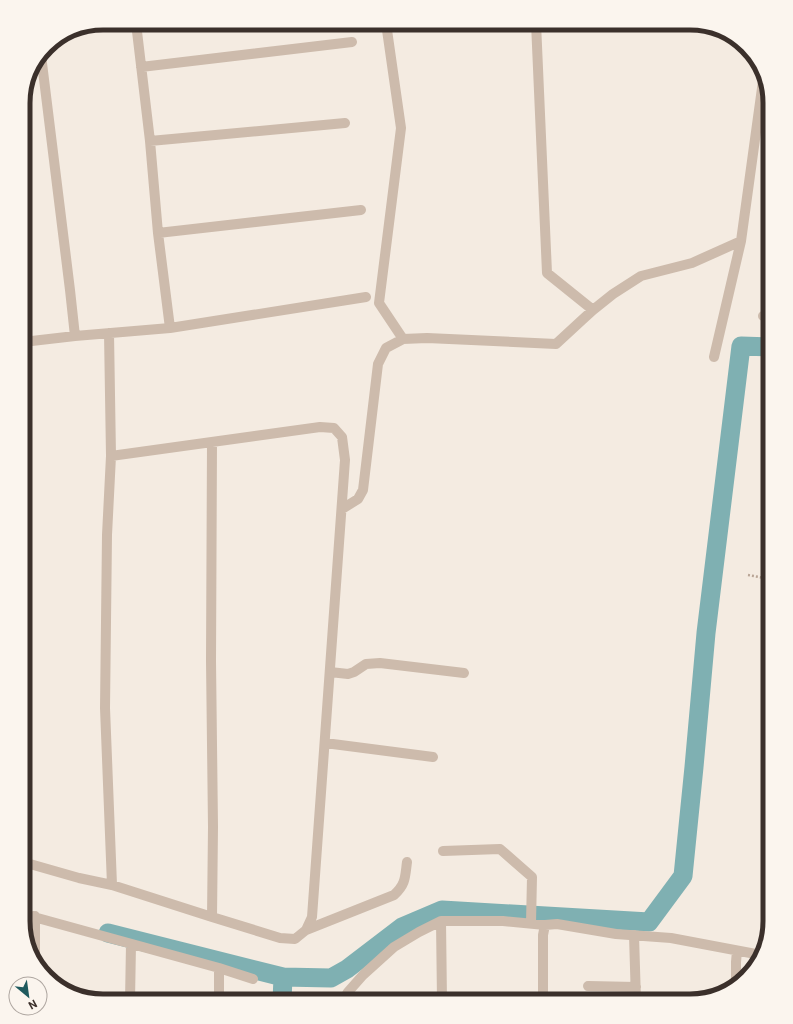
<svg xmlns="http://www.w3.org/2000/svg" width="793" height="1024" font-family="Roboto,sans-serif">
  <style>
    .lines { fill: none; stroke-linecap: round; stroke-linejoin: round }
    .canal { stroke: #7fb0b2; stroke-width: 19 }
    .path { stroke: #b9a596; stroke-width: 2.5; stroke-dasharray: 2 2; stroke-linecap: butt }
    .minor { stroke: #cdbbac; stroke-width: 10 }
    .rim { fill: none; stroke: #3b302b; stroke-width: 5 }
  </style>
  <rect width="100%" height="100%" fill="#f4ebe1"/>
  <g class="lines">
    <path class="canal" d="M108,933L283,977L331,978L347,969L402,927L442,910L649,922L683,876L694,767L706,633L741,346L770,347
      M282,1001L283,977"/>
    <path class="path" d="M748,575L770,579"/>
    <path class="minor" d="M136,23L150,141L158,233L170,328
      M386,23L401,128L379,303L403,339
      M536,23L547,273L593,310
      M41,55L70,290L75,336
      M141,67L352,42
      M150,141L345,123
      M158,233L361,210
      M763,316H770
      M109,333L111,456L107,535L105,708L112,885
      M23,342L75,336L170,328L366,297
      M714,357L741,241L763,81
      M342,509L358,499L363,490L378,364L386,348L403,339L427,338L556,344L582,320L593,310L613,294L641,276L692,263L741,241
      M330,672L348,674L354,672L366,664L380,663L464,673
      M325,743L433,757
      M443,851L500,849L532,877L531,923
      M23,862L79,878L112,885L212,917L280,938L295,939L306,930L312,917L345,460L342,437L334,428L320,427L111,456
      M23,914L219,968L253,979
      M35,916V960
      M212,917L213,827L211,661L212,443
      M441,921L442,1001
      M306,930L394,895C406,884 405,877 407,862
      M634,935L636,1001
      M588,986L636,987
      M736,986V962L737,951
      M130,997L169,1001
      M130,1001L131,944
      M219,1001V968
      M343,1001L348,992L363,975L394,947L419,932L441,921H503L545,925L557,924L616,934L671,938L761,955
      M543,1001V935L545,925"/>
  </g>
  <path d="M0 0H793V1024H0ZM103 30H690A73 73 0 0 1 763 103V921A73 73 0 0 1 690 994H103A73 73 0 0 1 30 921V103A73 73 0 0 1 103 30Z" fill="#fbf5ee" fill-rule="evenodd"/>
  <path class="rim" d="M103 30H690A73 73 0 0 1 763 103V921A73 73 0 0 1 690 994H103A73 73 0 0 1 30 921V103A73 73 0 0 1 103 30Z"/>
  <g transform="translate(28 996) rotate(151)"><circle r="19" fill="#fbf5ee" stroke="#aea6a0"/>
  <path d="M0-3L7 15L0 10L-7 15Z" fill="#1f5a5e"/>
  <text y="-6" font-size="11" font-weight="bold" text-anchor="middle" fill="#3b302b">N</text>
  </g>
</svg>
